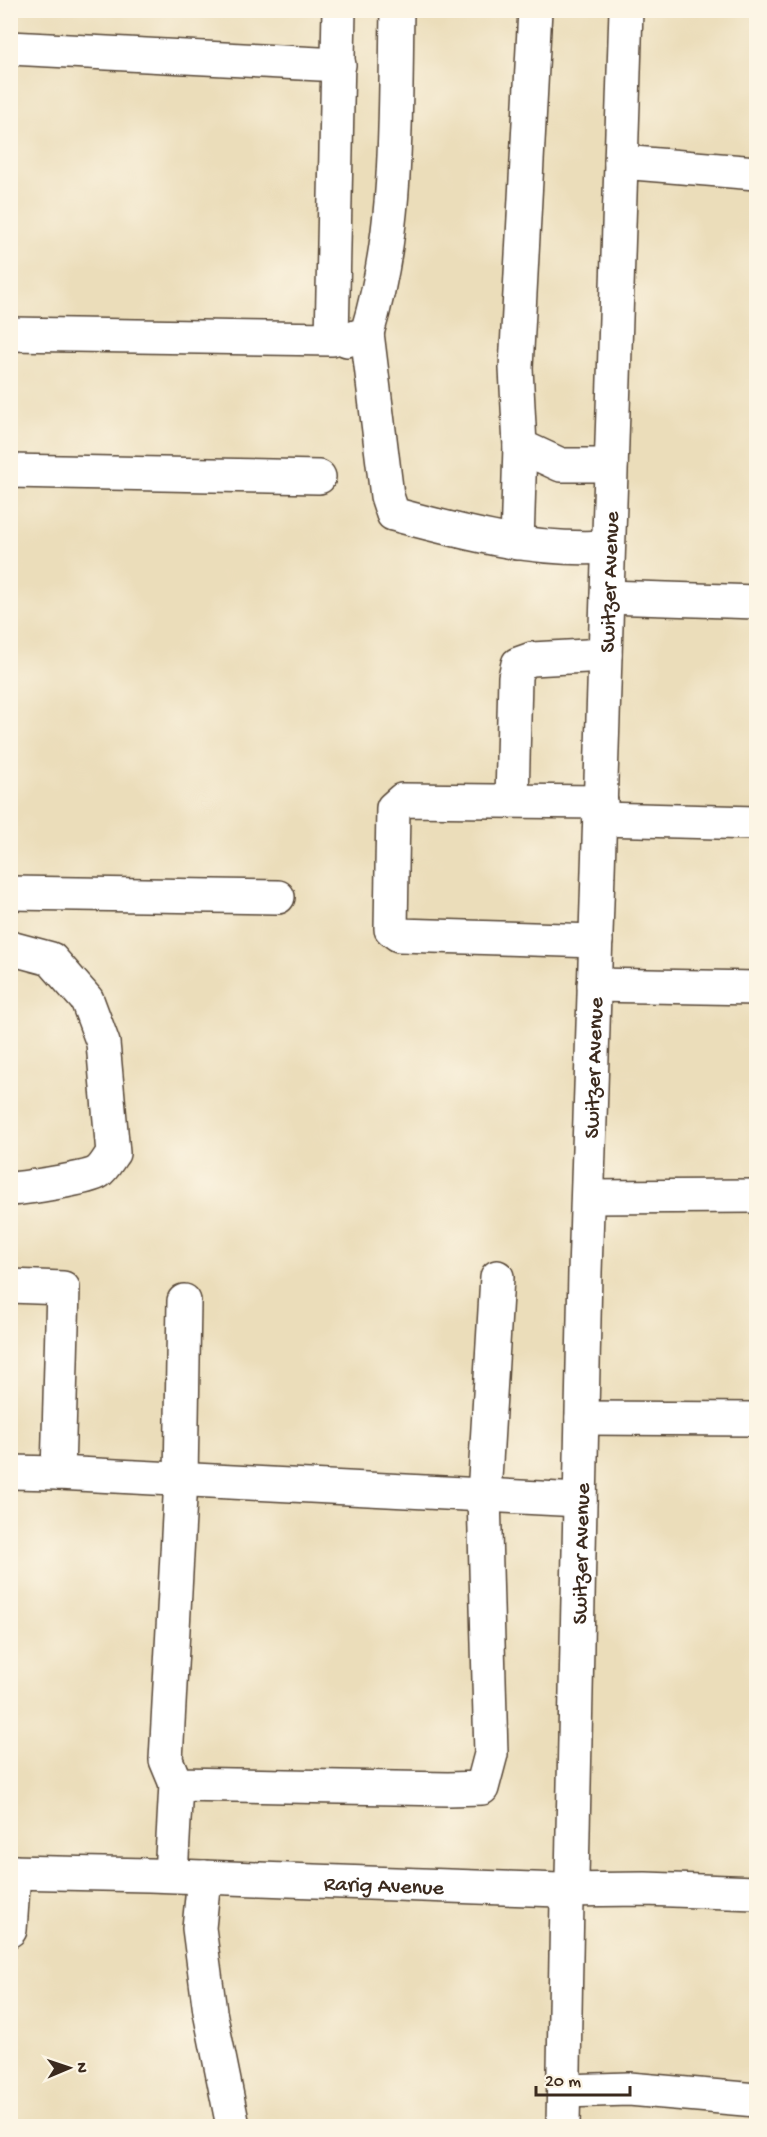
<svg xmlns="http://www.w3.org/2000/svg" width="767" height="2137" font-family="'Gochi Hand',sans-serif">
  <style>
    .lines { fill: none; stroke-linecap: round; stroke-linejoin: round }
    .minor-casing { stroke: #554535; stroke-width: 36 }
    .minor { stroke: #fff; stroke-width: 33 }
    .labels { text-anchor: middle; stroke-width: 6; stroke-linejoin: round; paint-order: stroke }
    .street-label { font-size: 22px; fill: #3b2a1e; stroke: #fcf5e5 }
  </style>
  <rect width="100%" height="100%" fill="#fcf5e5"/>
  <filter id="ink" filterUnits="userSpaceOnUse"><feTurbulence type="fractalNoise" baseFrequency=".0167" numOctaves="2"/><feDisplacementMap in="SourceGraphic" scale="12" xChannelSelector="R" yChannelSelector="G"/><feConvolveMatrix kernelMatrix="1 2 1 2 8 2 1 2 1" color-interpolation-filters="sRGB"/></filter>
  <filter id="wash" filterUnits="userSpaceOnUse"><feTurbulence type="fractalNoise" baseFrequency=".008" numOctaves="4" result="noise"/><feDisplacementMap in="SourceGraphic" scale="24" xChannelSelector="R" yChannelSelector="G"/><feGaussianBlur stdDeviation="1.35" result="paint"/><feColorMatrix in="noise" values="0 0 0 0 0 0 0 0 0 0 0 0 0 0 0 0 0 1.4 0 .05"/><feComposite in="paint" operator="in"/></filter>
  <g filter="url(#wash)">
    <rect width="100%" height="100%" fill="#ebddba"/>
  </g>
  <g filter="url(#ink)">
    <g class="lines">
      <defs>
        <g id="minor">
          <path d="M535,10L516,368L520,446L561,465H611"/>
          <path d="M10,48L339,65"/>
          <path d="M621,162L756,173"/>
          <path d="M367,333L387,496L393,514C464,533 534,552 608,547"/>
          <path d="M10,334L332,339L339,10"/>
          <path d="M347,340L367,333C399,228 395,119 397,10"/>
          <path d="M10,471L319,477"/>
          <path d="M517,543L520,446"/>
          <path d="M607,597L756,602"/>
          <path d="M512,800L515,677L518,664L532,659L605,655"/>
          <path d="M600,819L756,823"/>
          <path d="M10,893L278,897"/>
          <path d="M596,941L399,935L391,929L393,808L402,800L601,802"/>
          <path d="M10,948L51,959L87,1000L103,1043L113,1153C109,1158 104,1168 98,1172C88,1179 25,1188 10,1189"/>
          <path d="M594,985L756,988"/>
          <path d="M588,1197L756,1196"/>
          <path d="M10,1286L63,1288L58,1473L10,1472"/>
          <path d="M184,1301L181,1479L166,1760L176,1784L448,1789L482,1788L491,1754L484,1495L497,1277"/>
          <path d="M582,1418L756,1419"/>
          <path d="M58,1473L580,1500"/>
          <path id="s1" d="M10,1872L149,1875L559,1890L645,1889L756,1893"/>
          <path d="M171,1875L176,1784"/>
          <path d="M204,1877L199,1928L210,2012L233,2126"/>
          <path d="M10,1930L14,1872"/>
          <path d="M564,2091L629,2089L756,2100"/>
          <path id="s2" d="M563,2126L567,1900L572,1878L585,1272L626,10"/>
        </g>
      </defs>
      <use href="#minor" class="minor-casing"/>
      <use href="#minor" class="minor"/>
    </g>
  </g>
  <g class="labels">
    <g class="street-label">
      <text dy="8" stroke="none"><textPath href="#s2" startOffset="1545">Switzer Avenue</textPath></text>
      <text dy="8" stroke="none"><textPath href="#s2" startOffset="1059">Switzer Avenue</textPath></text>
      <text dy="8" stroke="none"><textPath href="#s2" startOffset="573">Switzer Avenue</textPath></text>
      <text dy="8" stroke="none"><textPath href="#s1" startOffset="374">Rarig Avenue</textPath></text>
    </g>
  </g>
  <rect width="767" height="2137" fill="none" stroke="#fcf5e5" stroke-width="36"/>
  <g transform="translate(69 2068) rotate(88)" stroke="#fcf5e5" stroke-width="4.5" paint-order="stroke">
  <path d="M0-4.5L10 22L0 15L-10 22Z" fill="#3b2a1e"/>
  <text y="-9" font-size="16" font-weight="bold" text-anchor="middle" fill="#3b2a1e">N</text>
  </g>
  <path d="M536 2086v9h94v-9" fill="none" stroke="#3b2a1e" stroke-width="3"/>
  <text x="545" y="2086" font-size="18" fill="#3b2a1e" stroke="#fcf5e5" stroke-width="4.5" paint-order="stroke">20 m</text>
</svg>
